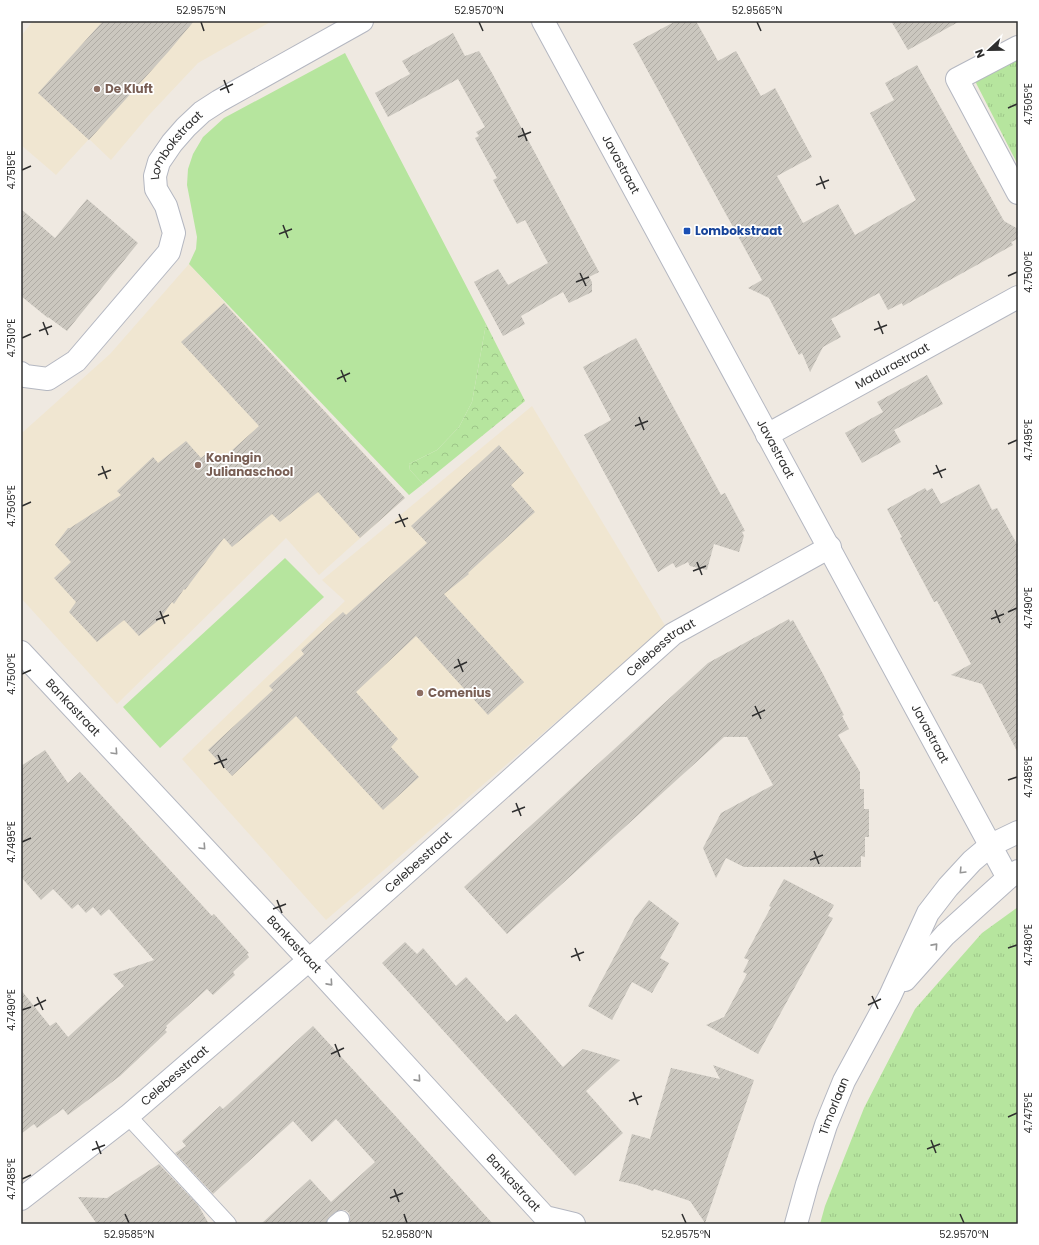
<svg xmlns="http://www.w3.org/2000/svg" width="1039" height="1245" font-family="Poppins,sans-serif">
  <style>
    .education { fill: #f0e6d1 }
    .grass { fill: #b6e59e }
    .forest { fill: url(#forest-crowns) }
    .park { fill: url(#park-tufts) }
    .building { fill: url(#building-hatch) }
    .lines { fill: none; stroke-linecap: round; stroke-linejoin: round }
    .service-casing { stroke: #b4b7c1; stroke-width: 18 }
    .minor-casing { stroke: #b4b7c1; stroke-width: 24 }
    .tertiary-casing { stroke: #b4b7c1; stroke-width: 24 }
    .service { stroke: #fff; stroke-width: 16 }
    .minor { stroke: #fff; stroke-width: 22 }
    .tertiary { stroke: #fff; stroke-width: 22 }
    .oneway { stroke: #969696 }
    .ticks { fill: none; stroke: #2e2e2e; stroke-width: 1.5 }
    .education-dot { fill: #8d6e63; stroke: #fff; stroke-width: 1.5 }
    .transit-dot { fill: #1a4fb4; stroke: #fff; stroke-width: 1.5 }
    .labels { text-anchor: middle; stroke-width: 3.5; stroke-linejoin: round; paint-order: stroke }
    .education-label { font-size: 12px; font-weight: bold; fill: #785e54; stroke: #fff; text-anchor: start }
    .street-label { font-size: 12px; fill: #2e2e2e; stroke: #fff }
    .transit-label { font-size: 12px; font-weight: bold; fill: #164399; stroke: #fff; text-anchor: start }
    .neatline { fill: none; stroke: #2e2e2e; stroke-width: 1.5 }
    .ticks-label { font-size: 10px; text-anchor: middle; fill: #2e2e2e }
  </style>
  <defs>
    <pattern id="forest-crowns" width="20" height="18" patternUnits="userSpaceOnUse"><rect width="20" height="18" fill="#b6e59e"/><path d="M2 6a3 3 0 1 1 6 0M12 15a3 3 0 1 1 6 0" fill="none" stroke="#9dc588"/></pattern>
    <pattern id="park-tufts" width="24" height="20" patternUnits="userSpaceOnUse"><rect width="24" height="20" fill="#b6e59e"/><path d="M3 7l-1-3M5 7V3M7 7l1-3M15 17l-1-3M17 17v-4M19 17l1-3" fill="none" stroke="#9dc588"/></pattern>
    <pattern id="building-hatch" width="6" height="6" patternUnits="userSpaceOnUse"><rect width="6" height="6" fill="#cbc7bf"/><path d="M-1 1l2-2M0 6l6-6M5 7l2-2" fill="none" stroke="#afaba4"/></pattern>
  </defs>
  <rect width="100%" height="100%" fill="#efe9e1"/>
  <path class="education" d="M33,21H272L198,63L149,115L111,160L89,139L56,175L21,145V36Z
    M189,264L405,498L319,575L286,538L117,704L21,598V430L23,432L110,354Z
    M532,406L666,627L326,920L182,759L345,601L322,580Z"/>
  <path class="grass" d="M345,53L486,324L472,402L459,427L437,450L409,464L410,470L423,484L409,495L189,264L196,249L197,237L187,185L188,169L193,154L203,137L224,118Z
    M285,558L324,597L160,748L123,707Z"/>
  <path class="forest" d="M486,324L525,401L423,484L410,470L409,464L437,450L459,427L472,402Z"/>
  <path class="park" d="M1016,59L1018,63V165L975,81Z
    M1018,907V1224H820L825,1206L864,1108L915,1009L982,933Z"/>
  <path class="building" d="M103,21H194L169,51L89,140L38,93Z
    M676,21H696L718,61L736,51L761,96L775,88L812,157L777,176L803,223L838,204L855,235L916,200L870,113L894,100L885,83L917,65L1004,221L1018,229V239L1011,242L1013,245L903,306L902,303L888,310L879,293L831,319L841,337L823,347L810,372L802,353L799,355L769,298L748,288L762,280L633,44Z
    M891,21H960L908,50Z
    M453,33L465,56L479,51L492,73L599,272L589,277L592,282V292L569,303L563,292L521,316L525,324L503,336L474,282L498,269L508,285L548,263L525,220L517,224L493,180L497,178L475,138L479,136L476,132L485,127L458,79L388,117L375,93L410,74L402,61Z
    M87,199L138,243L67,331L48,317V318L21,296V209L55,238Z
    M224,303L405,498L360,538L318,492L280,522L272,514L232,547L224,538L185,590L184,589L174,604L172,602L160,619L139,636L124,620L97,642L69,612L76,602L54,578L71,562L55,545L68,528H70L121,495L117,491L153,457L158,463L186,441L201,458L210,451L220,461L259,426L181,342Z
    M636,338L721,495L725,493L745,531L742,532L744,536L739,552L714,544L707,570L690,566L688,562L676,568L673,563L658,572L584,435L611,420L583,367Z
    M927,375L943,404L894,430L901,442L862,463L845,433L883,412L877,402Z
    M499,445L524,473L511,485L535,512L468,573L469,574L444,594L524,682L488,715L416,636L356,692L398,739L391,747L419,777L383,810L296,716L232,776L208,750L273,690L269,686L304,654L301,650L343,612L346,615L427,543L411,526Z
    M979,484L992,510L997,508L1018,546V753L982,684L951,675L971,664L937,601L934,602L900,538L902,537L887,509L925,488L927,491L932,488L941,504Z
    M789,619L790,622L793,620L823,674L844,715L842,716L849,729L838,735L860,772V789H864V809H869V837H865V857L861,856V867H744L726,858L716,878L703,848L721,813L773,785L747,737H724L507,934L464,887L708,663Z
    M45,750L68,783L80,772L212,916L214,914L249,953L247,954L249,957L233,972L235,975L213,995L207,989L166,1026L167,1027L165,1030L167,1032L120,1076L68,1115L63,1109L37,1128L34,1124L21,1134V990L50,1026L56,1022L68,1037L124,986L113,974L154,960L109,909L101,916L93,907L86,913L78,904L72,909L53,889L41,900L21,877V766Z
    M784,879L834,905L828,916L833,918L758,1054L706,1025L724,1017L747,974L743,972L749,960L744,958L771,907L769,906Z
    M649,900L679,923L660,958L669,963L652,993L632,982L612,1020L588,1006L635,918Z
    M405,942L417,954L423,948L456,986L466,977L507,1022L516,1014L563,1067L583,1049L620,1060L586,1091L623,1133L575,1176L382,963Z
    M313,1026L390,1110L493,1224H349L350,1218L349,1213L345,1210H340L329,1217L326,1224H261L310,1179L331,1202L375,1162L336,1119L312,1142L293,1121L213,1194L175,1153L186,1146L182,1141L220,1106L223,1109Z
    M713,1065L754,1080L705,1223L690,1201L654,1189L653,1191L637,1185L619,1181L632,1134L650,1139L671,1068L720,1079Z
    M159,1164L198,1205L209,1224H97L78,1197L107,1198Z"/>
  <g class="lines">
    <defs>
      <path id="service" d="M128,1116L228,1224
        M335,1224L341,1219"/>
      <g id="minor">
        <path d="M1018,47L957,79L1018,193"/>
        <path id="s1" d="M21,373L25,376L48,379L76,361L169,252L174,233L166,206L156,189L155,176L159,162L172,143L186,127L202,112L219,101L362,21"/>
        <path id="s2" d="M767,435L1018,297"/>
        <path id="s3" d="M21,652L309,960L545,1217L574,1224"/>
        <path id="s4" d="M21,1199L128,1116L309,960L673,634L830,547"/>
      </g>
      <g id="tertiary">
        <path id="s5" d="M543,21C698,307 854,592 1008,878"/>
        <path d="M905,980L945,935L1008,878L1018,871"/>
        <path id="s6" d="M796,1224L807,1184L826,1125L844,1081L890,996L928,913L948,887L972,861L991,845L1018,832"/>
      </g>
    </defs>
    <use href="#service" class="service-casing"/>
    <use href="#minor" class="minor-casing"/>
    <use href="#tertiary" class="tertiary-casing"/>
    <use href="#service" class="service"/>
    <use href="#minor" class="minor"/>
    <use href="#tertiary" class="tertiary"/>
  </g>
  <defs><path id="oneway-chevron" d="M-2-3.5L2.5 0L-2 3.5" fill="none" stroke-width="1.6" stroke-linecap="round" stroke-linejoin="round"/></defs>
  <g class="oneway">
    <use href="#oneway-chevron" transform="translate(115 752) rotate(47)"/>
    <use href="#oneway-chevron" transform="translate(203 847) rotate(47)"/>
    <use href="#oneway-chevron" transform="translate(962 871) rotate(134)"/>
    <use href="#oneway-chevron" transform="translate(935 946) rotate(-48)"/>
    <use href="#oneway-chevron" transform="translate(330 983) rotate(48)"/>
    <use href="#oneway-chevron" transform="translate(418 1079) rotate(48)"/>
  </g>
  <path class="ticks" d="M201,22L204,31M479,22L483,31M757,22L761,31M224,80L229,93M220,90L233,84M1008,108L1017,104M522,128L527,141M518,137L531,132M22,170L31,166M820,176L825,189M816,185L829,180M283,225L288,238M279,234L292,229M580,273L586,286M1008,276L1017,272M576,282L589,277M878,321L883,334M43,322L48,335M874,330L887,325M39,331L52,326M22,338L31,334M341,370L346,382M337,379L350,373M639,417L644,430M635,426L648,421M1008,444L1017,440M936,465L942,478M102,466L107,479M933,474L946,469M98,475L111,470M22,506L31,502M399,514L405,527M395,523L408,518M697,562L702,575M693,571L706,566M995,610L1000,623M160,611L165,624M1008,612L1017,608M991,619L1004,614M156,620L169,615M458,659L463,672M454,668L467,662M22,674L31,670M755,706L761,719M752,716L765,710M218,755L224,768M214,764L227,759M1008,780L1017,777M516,803L521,816M512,812L525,807M22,842L31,838M814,851L819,864M810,860L823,855M277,900L282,913M273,909L286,904M575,948L580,961M1008,948L1017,945M571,957L584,952M872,996L878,1009M37,997L43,1010M868,1005L881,999M34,1006L46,1000M22,1010L31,1007M335,1044L340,1057M331,1054L344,1048M633,1092L638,1105M629,1101L642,1096M1008,1117L1017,1113M931,1140L936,1153M96,1141L101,1154M927,1149L940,1144M92,1150L105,1145M22,1179L31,1175M394,1189L399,1202M390,1198L403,1193M125,1214L129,1223M404,1214L407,1223M682,1214L686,1223M960,1214L964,1223"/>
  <g class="education-dot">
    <circle cx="97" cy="89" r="4"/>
    <circle cx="198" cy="465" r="4"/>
    <circle cx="420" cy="693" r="4"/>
  </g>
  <rect class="transit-dot" x="683" y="227" width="8" height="8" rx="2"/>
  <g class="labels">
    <g class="education-label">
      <text x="105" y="93">De Kluft</text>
      <text x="206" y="462">Koningin<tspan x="206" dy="14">Julianaschool</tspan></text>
      <text x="428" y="697">Comenius</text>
    </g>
    <g class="street-label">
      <text dy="4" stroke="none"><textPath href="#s1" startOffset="323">Lombokstraat</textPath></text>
      <text dy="4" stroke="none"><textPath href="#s5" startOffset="163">Javastraat</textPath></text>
      <text dy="4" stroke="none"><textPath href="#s2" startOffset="143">Madurastraat</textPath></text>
      <text dy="4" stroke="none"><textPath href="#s5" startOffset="487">Javastraat</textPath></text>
      <text dy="4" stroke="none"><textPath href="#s4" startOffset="845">Celebesstraat</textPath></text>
      <text dy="4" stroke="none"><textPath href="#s3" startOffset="76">Bankastraat</textPath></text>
      <text dy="4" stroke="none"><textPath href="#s5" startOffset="811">Javastraat</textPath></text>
      <text dy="4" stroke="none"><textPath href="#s4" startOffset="521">Celebesstraat</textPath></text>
      <text dy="4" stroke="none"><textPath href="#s3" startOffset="400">Bankastraat</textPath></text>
      <text dy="4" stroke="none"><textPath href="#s4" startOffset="197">Celebesstraat</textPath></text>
      <text dy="4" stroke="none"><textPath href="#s6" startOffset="124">Timorlaan</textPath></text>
      <text dy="4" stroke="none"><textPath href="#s3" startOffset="724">Bankastraat</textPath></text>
    </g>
    <g class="transit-label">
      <text x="695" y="235">Lombokstraat</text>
    </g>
  </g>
  <rect width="1039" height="1245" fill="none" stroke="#ffffff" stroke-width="44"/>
  <g transform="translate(989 50) rotate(248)" stroke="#ffffff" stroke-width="3" paint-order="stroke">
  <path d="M0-3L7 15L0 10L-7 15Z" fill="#2e2e2e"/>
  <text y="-6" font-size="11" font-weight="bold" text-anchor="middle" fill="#2e2e2e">N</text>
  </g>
  <rect x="22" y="22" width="995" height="1201" class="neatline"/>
  <g class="ticks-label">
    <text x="201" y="14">52.9575°N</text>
    <text x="479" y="14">52.9570°N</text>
    <text x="757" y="14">52.9565°N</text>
    <text transform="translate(1028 104) rotate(-90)" y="4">4.7505°E</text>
    <text transform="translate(11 170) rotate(-90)" y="4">4.7515°E</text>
    <text transform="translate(1028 272) rotate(-90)" y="4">4.7500°E</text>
    <text transform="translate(11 338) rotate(-90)" y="4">4.7510°E</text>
    <text transform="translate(1028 440) rotate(-90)" y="4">4.7495°E</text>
    <text transform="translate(11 506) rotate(-90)" y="4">4.7505°E</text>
    <text transform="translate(1028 608) rotate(-90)" y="4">4.7490°E</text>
    <text transform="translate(11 674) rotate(-90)" y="4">4.7500°E</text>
    <text transform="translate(1028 777) rotate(-90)" y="4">4.7485°E</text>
    <text transform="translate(11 842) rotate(-90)" y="4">4.7495°E</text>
    <text transform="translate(1028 945) rotate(-90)" y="4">4.7480°E</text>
    <text transform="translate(11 1010) rotate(-90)" y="4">4.7490°E</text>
    <text transform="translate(1028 1113) rotate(-90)" y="4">4.7475°E</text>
    <text transform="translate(11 1179) rotate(-90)" y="4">4.7485°E</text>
    <text x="129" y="1238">52.9585°N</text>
    <text x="407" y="1238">52.9580°N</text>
    <text x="686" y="1238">52.9575°N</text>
    <text x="964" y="1238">52.9570°N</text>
  </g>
</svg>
